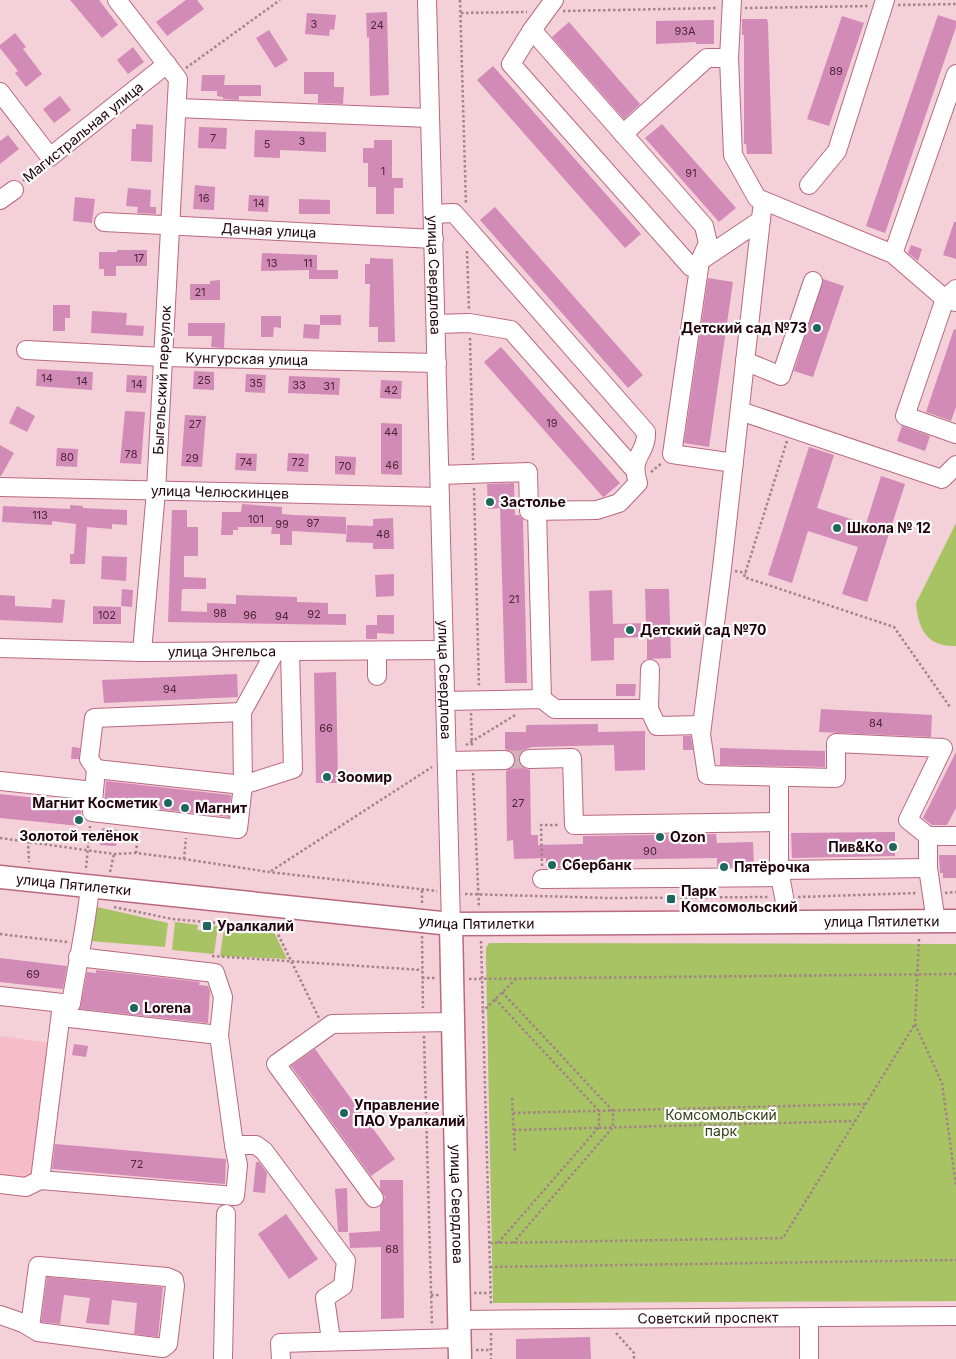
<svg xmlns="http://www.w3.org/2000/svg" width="956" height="1359" font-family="Inter,sans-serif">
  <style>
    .built { fill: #f6bcca }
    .green { fill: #a8c363 }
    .building { fill: #d28ab6 }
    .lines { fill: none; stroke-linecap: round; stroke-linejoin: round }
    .minor-tunnel { stroke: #d4b1ba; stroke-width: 18; stroke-dasharray: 18 9; stroke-linecap: butt }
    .minor-casing { stroke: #b9697f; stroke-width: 20 }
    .major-casing { stroke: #b9697f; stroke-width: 25 }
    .path { stroke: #a3828a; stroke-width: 2.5; stroke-dasharray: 2.5 2.5; stroke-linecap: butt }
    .minor { stroke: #fff; stroke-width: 18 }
    .major { stroke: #fff; stroke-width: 22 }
    .poi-dot { fill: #1e675d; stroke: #fcfcfc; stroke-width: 2 }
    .labels { text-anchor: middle; stroke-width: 4.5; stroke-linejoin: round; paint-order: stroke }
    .number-label { font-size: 11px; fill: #4c2637 }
    .street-label { font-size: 14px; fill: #20040d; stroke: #fcfcfc }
    .poi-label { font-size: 14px; font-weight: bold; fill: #20040d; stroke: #fcfcfc; text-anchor: start }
    .park-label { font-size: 14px; fill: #343f15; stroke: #fcfcfc }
  </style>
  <rect width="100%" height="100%" fill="#f4d0d8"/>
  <path class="built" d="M0,1036L50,1043L30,1179L0,1176Z"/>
  <path class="green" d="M956,523V646C927,647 918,629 916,603Z
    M93,906L168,923L165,947L90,941Z
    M175,922L198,925L197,930L212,932L214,926H218L214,954L172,950Z
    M224,927L273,930L287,959L220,956Z
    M489,943L956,944V1301L493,1303L486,959V948Z"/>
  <path class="building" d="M70,0H99L118,25L102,38Z
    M186,0H197L204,9L167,36L156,22Z
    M387,12L389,95L370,96L369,37L367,38L366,13Z
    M307,13L336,15L334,30L330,29L329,36L305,34Z
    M938,15L956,21V27L885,233L866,226Z
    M842,16L864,23L829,126L807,119Z
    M742,19H767L768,23L772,154H747L746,144H744V35H742Z
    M714,20V44H696V42L656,44V21Z
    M569,22L640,104L624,119L552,37Z
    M269,30L288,60L275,68L256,38Z
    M15,33L26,47L23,49L42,74L26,87L15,73L18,71L0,48V45Z
    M133,47L144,62L128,74L117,60Z
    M493,66L641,234L625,248L477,80Z
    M304,72H334V87H344L343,104L318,103V94H304Z
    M202,75H225L224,85H261V96H239V100L223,99V97L217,96V91H201Z
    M60,96L71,110L54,123L43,109Z
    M136,124L153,125L152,162L131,161L132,129H136Z
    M662,124L736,208L719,222L645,138Z
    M199,127L227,128L226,149L198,148Z
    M255,130L326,132V152L280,150V158L254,157Z
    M8,135L19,149L0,164V141Z
    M374,140H392V178H403V188H394V214H376V187H368V163H363V148H374Z
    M195,185L215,187L214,210L193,209Z
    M128,188L151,190L150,207H156V214L137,213L138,207L126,206Z
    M249,195L269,196L268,212L248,211Z
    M75,197L95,199L92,223L73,221Z
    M299,199L330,200V214H299Z
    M495,207L643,375L628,388L480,220Z
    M954,222H956V259L943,255Z
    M911,245L922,249L918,261L908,253Z
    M117,250H147V266H116V276H104V269H99V252H117Z
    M262,253L317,255V270H338V279H309V270L261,271Z
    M370,258L393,259L395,342H378V327H369L370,284H365V264H370Z
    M708,278L733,282L709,447L684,443Z
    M823,279L844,286L813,377L794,371Z
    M220,280V300H190V284H210V281Z
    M53,305H70V318H65V331H53Z
    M92,311L127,313L126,325L144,326L143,336L91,333Z
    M320,315H341V325H320Z
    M261,316H281V328L274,327L273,337H261Z
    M188,323H225L224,348L211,347L212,336H188Z
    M304,324L320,325L319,339L303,338Z
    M954,329L956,330V407L951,421L926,412Z
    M501,347L620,483L605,496L603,497L484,362Z
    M37,369L93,372L92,390L36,386Z
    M194,371L214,372V390L193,389Z
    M246,374L266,375L265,393L245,392Z
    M127,375L147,376L146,393L126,392Z
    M289,376L340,378L339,395L288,393Z
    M381,380L402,381L401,399L380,398Z
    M17,406L35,416L27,432L9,423Z
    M125,411L145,412L141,464L120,463Z
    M185,415L206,416L202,467L181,466Z
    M381,423L402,424V475L381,474Z
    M902,426L930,436L925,451L897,441Z
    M0,445L14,453L1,476H0Z
    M809,447L834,455L817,508L866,524L881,476L905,484L867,602L842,594L858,547L808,531L792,583L768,575Z
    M57,448L78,449L77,467L56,466Z
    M236,453L257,454L256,471L235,470Z
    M288,453L309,454L308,472L287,471Z
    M335,456L356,457L355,475L335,474Z
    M514,483L515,515H519L523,519L527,683H505L500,508L488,509L487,484Z
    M242,504L282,507V514L293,515L346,517V534L292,531V545H280V534H271L272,527H238V530H233V535H221L222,512H241Z
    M70,505L83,506V508L127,510V525L112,524V529L87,527L85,564H70V554H74L76,524L52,521V525L2,522L3,506L70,509Z
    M172,510H187V527H198V556H184V577L206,578V589H182L181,611L207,612V603L236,604V595L297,597V602L328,603V614H346V625L168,622Z
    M393,518L394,549H373V543L346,542L347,525L373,526V519Z
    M102,556L127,557L126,581L101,579Z
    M394,574V596L376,597L375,575Z
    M122,589L133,590L132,607L121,606Z
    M645,589H669L671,658L647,659V637L614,638V660L591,661L589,591L612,590L613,624L646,623Z
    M0,595L15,596V606L51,608L52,599L65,600L63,621L62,623L0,620Z
    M93,606L121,607V624H93Z
    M377,615H394V634L377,633V639H366V625H377V630Z
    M336,672L338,783H316L314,673Z
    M237,674L238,697L104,703L102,680Z
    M616,684H636L635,696H616Z
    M821,709L932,715L931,737L819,732Z
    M598,724V732L645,731V770L615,771L614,745L532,747L523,750L518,760L524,768L530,770L531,835H538V845L583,844V836L716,834L717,843L753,842L754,867H717V858L583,860V868H546V858L514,859L513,840L507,841L506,771L514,766L516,759L511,751L505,749V732H526V725Z
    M683,736H691L693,750H683Z
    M72,747L80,748L79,759H71Z
    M720,748L825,751V767L720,765Z
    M956,752V808L947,825H932L923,818Z
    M106,781L231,795L229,817L104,803Z
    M0,794L82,803L80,826L0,818Z
    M102,828L118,830L116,846L100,845Z
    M895,832V856L792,858L791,833Z
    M939,855H956V878H943V873H940Z
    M0,958L67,966L63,989L0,982Z
    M96,970L200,982L199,985L208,986L210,991L208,1023L80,1009L87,972L96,973Z
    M74,1044L88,1046L86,1057L72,1055Z
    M315,1049L395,1159L371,1176L291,1066Z
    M55,1144L226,1159L225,1184L52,1169Z
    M256,1162H259L267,1173L265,1193L253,1192Z
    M380,1180H403L404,1318L381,1319V1247L350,1248L349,1233L380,1231V1206L385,1197L380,1189Z
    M347,1188L348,1232H338L335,1189Z
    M286,1214L318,1259L289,1279L258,1234Z
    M47,1277L163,1287L158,1337L134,1334L137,1303L112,1300L109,1325L86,1323L90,1298L64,1295L60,1324L41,1322Z
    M590,1337L591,1359H516V1339Z"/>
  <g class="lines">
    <path class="minor-tunnel" d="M505,760L529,759"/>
    <defs>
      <g id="minor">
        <path d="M117,0L178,79L156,491L142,652"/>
        <path id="s1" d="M427,0L451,924"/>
        <path d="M554,0L532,30L511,64L691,267L700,261L672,454L734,463"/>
        <path d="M732,0L729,58L733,155L757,198L893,254L945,299L956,302"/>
        <path d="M532,30L704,226L708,243L700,261L761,220"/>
        <path d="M0,92L50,157L167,64"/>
        <path d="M177,108L430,118"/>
        <path d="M623,134L707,58H729"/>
        <path d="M809,185L837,151L885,0"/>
        <path d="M0,200L14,190"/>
        <path d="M763,201L722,568L701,734L707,775L836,778V743L943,748L908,820L928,836H956"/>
        <path d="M433,214L454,213L646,432C647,455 629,455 638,483L619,503L597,510L529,511L528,472L440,475"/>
        <path id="s2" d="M104,222L434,239"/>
        <path d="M893,254L956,74"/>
        <path d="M956,289L945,299L905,416L956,434"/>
        <path d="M436,324L469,323L511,330L634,469"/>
        <path id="s3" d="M26,350L163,357L437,363"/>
        <path d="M745,361L781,376L813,281"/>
        <path d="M740,411L942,479L956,465"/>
        <path id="s4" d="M0,487L440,497"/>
        <path d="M537,511L542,699"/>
        <path id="s5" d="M0,648L142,652L444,650"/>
        <path d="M377,651V676"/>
        <path d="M445,701L542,699L555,709H649L657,726L702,725"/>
        <path d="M649,709L650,669"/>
        <path d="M242,712L94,718L89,759L96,769L92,812L238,829L243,785L293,769L290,652"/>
        <path d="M529,759L572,758L574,825L779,822"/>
        <path d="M447,761L505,760"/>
        <path d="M96,769L243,785L242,712L275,652"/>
        <path d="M779,777V870L789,924"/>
        <path d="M0,781L94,791"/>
        <path d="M928,836V868L936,922"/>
        <path d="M779,870L928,868"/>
        <path d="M542,879L780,877"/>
        <path d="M78,957L215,973L223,997L219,1035L234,1145H256L264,1151L346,1261L343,1286L325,1298L331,1340"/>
        <path d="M0,996L71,1004C77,965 86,927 90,887"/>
        <path d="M61,1017L219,1035"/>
        <path d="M40,1180L62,1004"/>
        <path d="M0,1184L26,1187L40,1180L235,1196L238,1165L234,1145"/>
        <path d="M374,1198L276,1064L332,1024L453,1022"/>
        <path d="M0,1315L23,1323L38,1332L163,1348L168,1344L175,1286L174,1280L167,1277L38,1266L30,1327"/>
        <path d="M809,1318V1359"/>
        <path id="s6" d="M459,1320L956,1316"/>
        <path d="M223,1359L226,1214"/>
        <path d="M281,1359L280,1343L459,1338"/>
      </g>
      <g id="major">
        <path id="s7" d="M0,877L451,924L956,921"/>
        <path id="s8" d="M451,924L460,1359"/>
      </g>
    </defs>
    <use href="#minor" class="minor-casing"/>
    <use href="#major" class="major-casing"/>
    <path class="path" d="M460,0L466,205
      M898,5L956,4
      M745,8L870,6
      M563,11L717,8
      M461,13L527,12
      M186,68L280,0
      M23,181L39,166
      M467,251L469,310
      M470,338L473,460
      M787,441L744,577L894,627L950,707
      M651,472L662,463
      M474,488L479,687
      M735,571L746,573
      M471,713L472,748
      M466,745L517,714
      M473,773L479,908
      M0,838L114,854L136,853L184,859L269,872L437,891
      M28,841L29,862
      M136,853L138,833
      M184,859L186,838
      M542,866L541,825H560
      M86,868L90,826
      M271,871L432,767
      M110,872L114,854
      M945,893L956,892
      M465,894L609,898L770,897
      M798,897L917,893
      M422,903V890
      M114,907L172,919L275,928L319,1018
      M0,934L67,942
      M422,936L423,1008
      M919,939L915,1024L942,1083L956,1186
      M481,941L491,1305
      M212,956L422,970
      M422,978H436
      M469,979L956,974
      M502,992L613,1111V1127L513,1243
      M495,999L599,1111V1127L498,1243
      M482,1012L516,979
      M424,1036L432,1326
      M512,1098L515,1153
      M513,1113L866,1104
      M514,1130L855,1121
      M490,1243L783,1238L915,1024
      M490,1267L956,1260
      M474,1293H490
      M431,1295H441
      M491,1333V1359
      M616,1333L634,1353V1359
      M476,1350H491"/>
    <use href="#minor" class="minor"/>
    <use href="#major" class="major"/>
  </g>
  <g class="poi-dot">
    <circle cx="817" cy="328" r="5"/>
    <circle cx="490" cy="502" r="5"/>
    <circle cx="837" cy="528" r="5"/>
    <circle cx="630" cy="630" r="5"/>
    <circle cx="327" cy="777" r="5"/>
    <circle cx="168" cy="803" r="5"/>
    <circle cx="185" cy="808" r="5"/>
    <circle cx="79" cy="820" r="5"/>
    <circle cx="660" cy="837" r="5"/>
    <circle cx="893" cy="847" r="5"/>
    <circle cx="552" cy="865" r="5"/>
    <circle cx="724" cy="867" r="5"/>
    <rect x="666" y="894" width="10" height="10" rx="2.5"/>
    <rect x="202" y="921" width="10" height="10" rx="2.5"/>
    <circle cx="134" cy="1008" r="5"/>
    <circle cx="344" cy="1113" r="5"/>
  </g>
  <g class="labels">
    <g class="number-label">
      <text x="314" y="28">3</text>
      <text x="377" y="29">24</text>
      <text x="685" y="35">93А</text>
      <text x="836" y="75">89</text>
      <text x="213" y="142">7</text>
      <text x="302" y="145">3</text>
      <text x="267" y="148">5</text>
      <text x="383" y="175">1</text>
      <text x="691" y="177">91</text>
      <text x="204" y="202">16</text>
      <text x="259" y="207">14</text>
      <text x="139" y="262">17</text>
      <text x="272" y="267">13</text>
      <text x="308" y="267">11</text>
      <text x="200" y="296">21</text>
      <text x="47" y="382">14</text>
      <text x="204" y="384">25</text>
      <text x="82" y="385">14</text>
      <text x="256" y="387">35</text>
      <text x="137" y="388">14</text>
      <text x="299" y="389">33</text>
      <text x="329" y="390">31</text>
      <text x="391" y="394">42</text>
      <text x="552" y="427">19</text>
      <text x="195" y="428">27</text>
      <text x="391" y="436">44</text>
      <text x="131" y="458">78</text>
      <text x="67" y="461">80</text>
      <text x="192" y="462">29</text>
      <text x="246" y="466">74</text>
      <text x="298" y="466">72</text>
      <text x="392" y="469">46</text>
      <text x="345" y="470">70</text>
      <text x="40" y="519">113</text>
      <text x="256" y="523">101</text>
      <text x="313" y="527">97</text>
      <text x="282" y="528">99</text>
      <text x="383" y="538">48</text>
      <text x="514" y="603">21</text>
      <text x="220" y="617">98</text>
      <text x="314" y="618">92</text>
      <text x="107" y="619">102</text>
      <text x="250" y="619">96</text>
      <text x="282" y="620">94</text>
      <text x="170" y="693">94</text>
      <text x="876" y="727">84</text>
      <text x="326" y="732">66</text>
      <text x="518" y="807">27</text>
      <text x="650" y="855">90</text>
      <text x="33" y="978">69</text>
      <text x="137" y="1168">72</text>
      <text x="392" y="1253">68</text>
    </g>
    <g class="street-label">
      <text transform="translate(83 132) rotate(-39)" y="5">Магистральная улица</text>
      <text dy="5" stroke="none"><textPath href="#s2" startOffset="165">Дачная улица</textPath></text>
      <text dy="5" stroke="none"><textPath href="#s1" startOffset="275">улица Свердлова</textPath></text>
      <text dy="5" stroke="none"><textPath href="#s3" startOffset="221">Кунгурская улица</textPath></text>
      <text transform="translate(162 380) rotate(-87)" y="5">Быгельский переулок</text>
      <text dy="5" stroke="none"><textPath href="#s4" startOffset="220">улица Челюскинцев</textPath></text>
      <text dy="5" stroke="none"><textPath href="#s5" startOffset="222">улица Энгельса</textPath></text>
      <text dy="5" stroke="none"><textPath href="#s1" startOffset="680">улица Свердлова</textPath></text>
      <text dy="5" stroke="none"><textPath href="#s7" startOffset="74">улица Пятилетки</textPath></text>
      <text dy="5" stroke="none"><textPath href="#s7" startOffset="884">улица Пятилетки</textPath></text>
      <text dy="5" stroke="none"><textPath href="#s7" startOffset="479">улица Пятилетки</textPath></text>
      <text dy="5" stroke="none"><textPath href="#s8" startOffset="280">улица Свердлова</textPath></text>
      <text dy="5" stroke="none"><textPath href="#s6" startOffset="249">Советский проспект</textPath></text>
    </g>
    <g class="poi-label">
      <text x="807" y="333" text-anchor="end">Детский сад №73</text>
      <text x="500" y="507">Застолье</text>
      <text x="847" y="533">Школа № 12</text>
      <text x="640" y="635">Детский сад №70</text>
      <text x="337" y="782">Зоомир</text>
      <text x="158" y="808" text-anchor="end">Магнит Косметик</text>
      <text x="195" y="813">Магнит</text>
      <text x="79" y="841" text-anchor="middle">Золотой телёнок</text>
      <text x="670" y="842">Ozon</text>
      <text x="883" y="852" text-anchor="end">Пив&amp;Ко</text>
      <text x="562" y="870">Сбербанк</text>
      <text x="734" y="872">Пятёрочка</text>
      <text x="681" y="896">Парк<tspan x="681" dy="16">Комсомольский</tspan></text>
      <text x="217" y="931">Уралкалий</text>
      <text x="144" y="1013">Lorena</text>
      <text x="354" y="1110">Управление<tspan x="354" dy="16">ПАО Уралкалий</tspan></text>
    </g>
    <g class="park-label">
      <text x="721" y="1120">Комсомольский<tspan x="721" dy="16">парк</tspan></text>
    </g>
  </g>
</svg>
